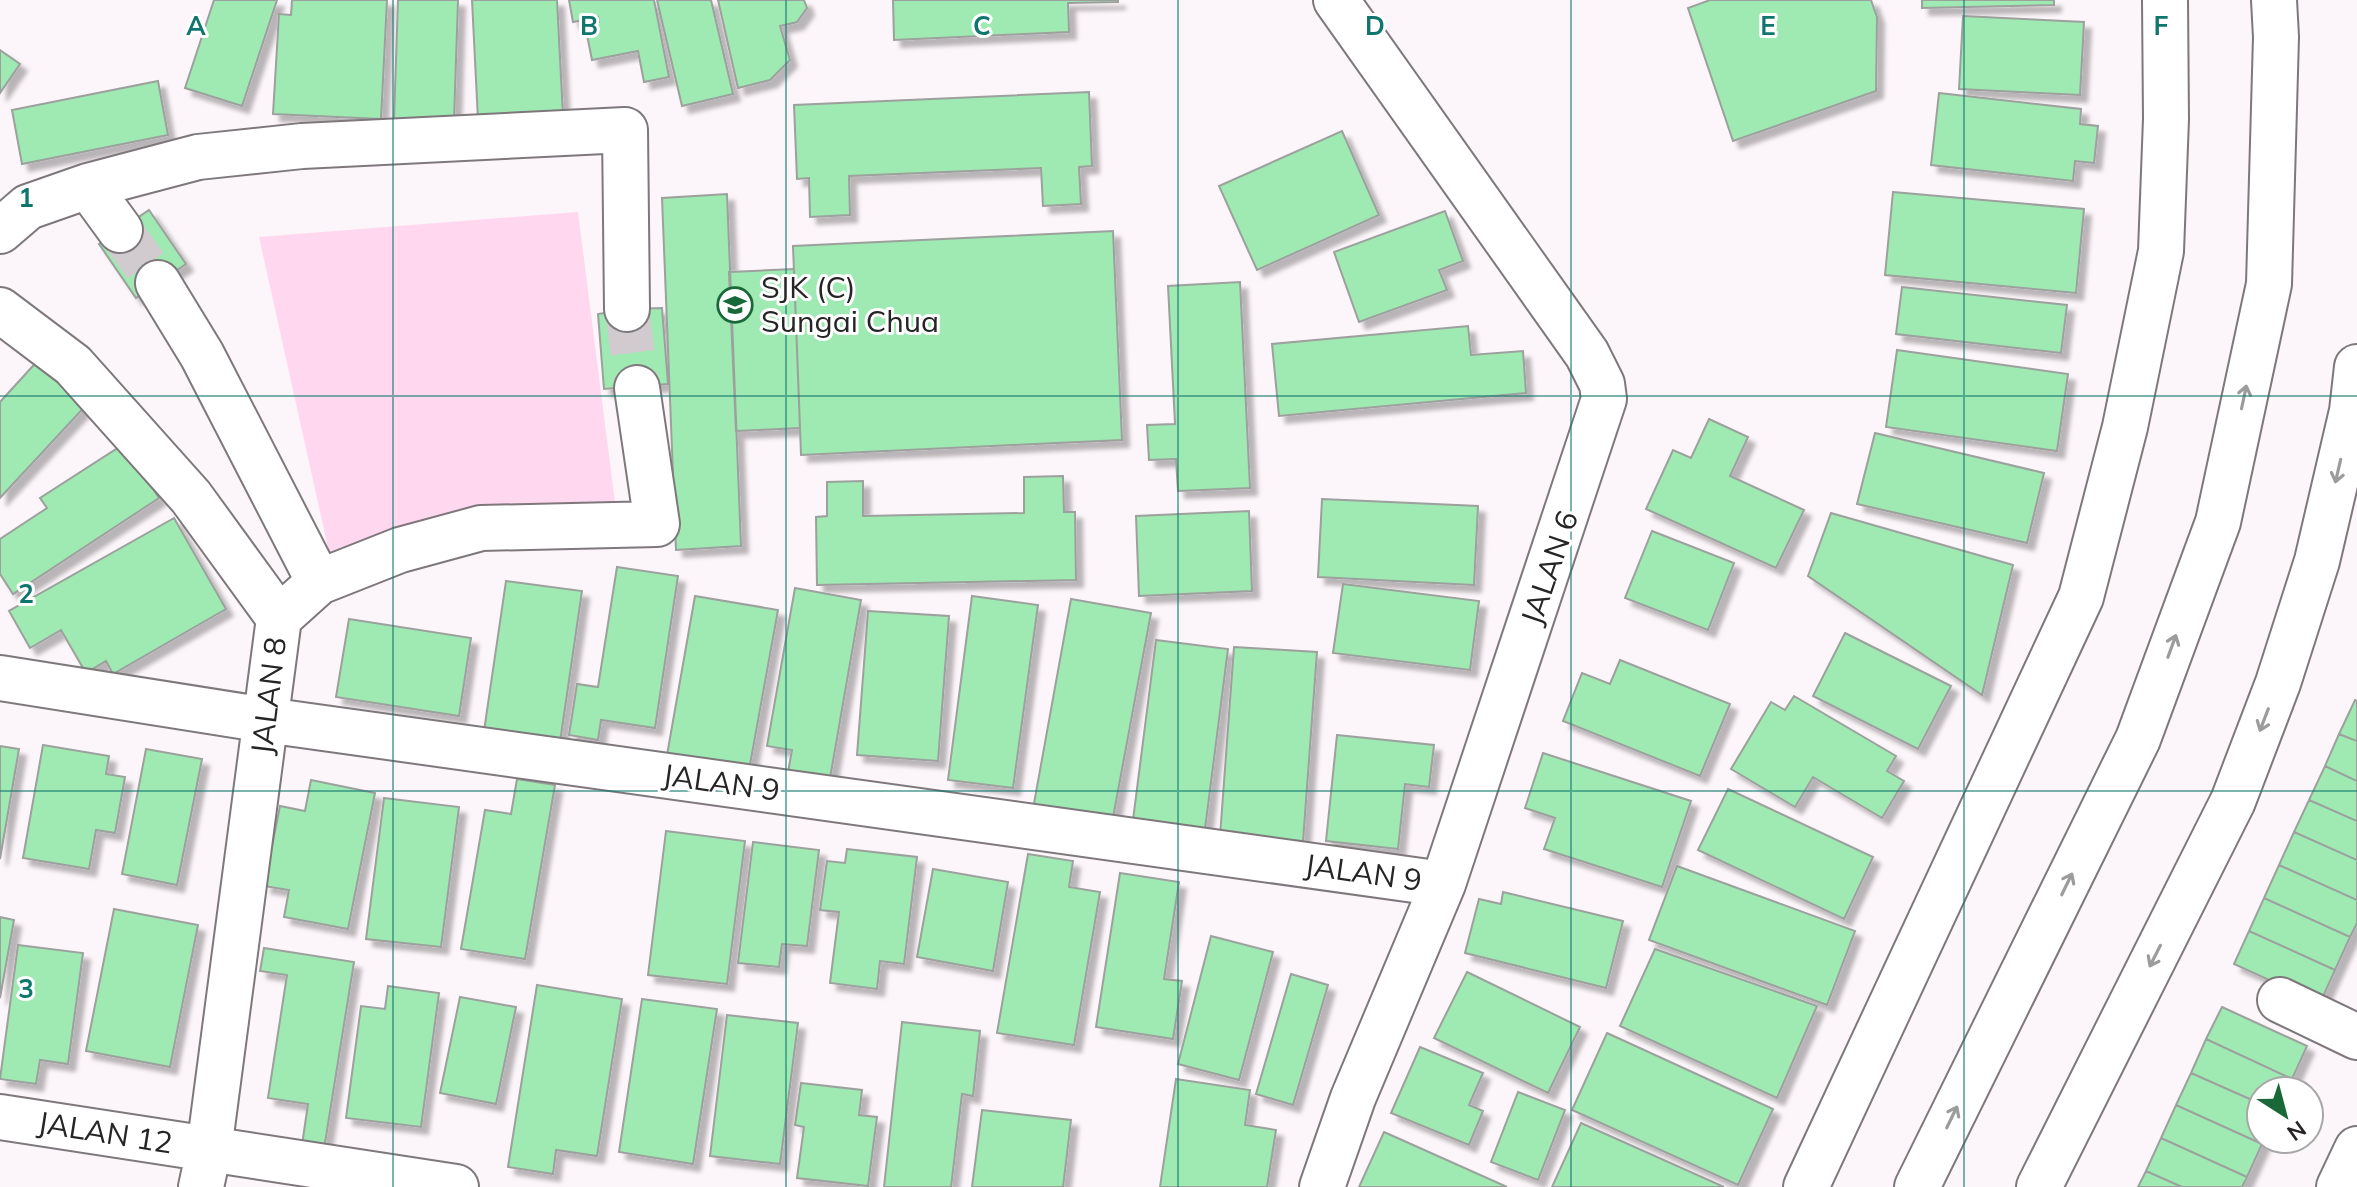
<svg xmlns="http://www.w3.org/2000/svg" width="2357" height="1187" font-family="Mulish,sans-serif">
  <style>
    .green { fill: #ffd7ee }
    .building { fill: #9fe9b3; stroke: #9ca19d; stroke-width: 2; filter: url(#shadow) }
    .lines { fill: none; stroke-linecap: round; stroke-linejoin: round }
    .minor-tunnel { stroke: #d1cbcf; stroke-width: 44; stroke-dasharray: 44 22; stroke-linecap: butt }
    .minor-casing { stroke: #7e787c; stroke-width: 48 }
    .highway-casing { stroke: #7e787c; stroke-width: 48 }
    .minor { stroke: #fff; stroke-width: 44 }
    .highway { stroke: #fff; stroke-width: 44 }
    .oneway { stroke: #9d9c9d }
    .grid { fill: none; stroke: #0f766e; stroke-width: 2; stroke-opacity: 0.55 }
    .labels { text-anchor: middle; stroke-width: 6; stroke-linejoin: round; paint-order: stroke }
    .poi-label { font-size: 30px; fill: #262425; stroke: #fff; text-anchor: start }
    .street-label { font-size: 30px; fill: #262425; stroke: #fff }
    .grid-label { font-size: 26px; text-anchor: middle; font-weight: bold; fill: #0f766e; stroke: #fff; stroke-width: 6; stroke-linejoin: round; paint-order: stroke }
  </style>
  <defs>
    <filter id="shadow"><feDropShadow dx="7" dy="7" stdDeviation="2" flood-color="#0004"/></filter>
  </defs>
  <rect width="100%" height="100%" fill="#fcf5f9"/>
  <path class="green" d="M578,212L615,503L329,552L259,237Z"/>
  <path class="building" d="M214,0H277L242,106L185,88Z
    M292,0H387L381,119L273,114L279,14L291,15Z
    M398,0H458L454,120L394,119Z
    M472,0H557L563,116L478,120Z
    M569,0H654L669,77L644,82L638,51L592,60L585,25L599,22L598,17L573,22Z
    M657,0H711L733,94L682,106Z
    M718,0H804L807,8L797,22L780,26L790,60L770,80L738,88Z
    M893,0H1118V2L1068,3L1069,32L894,40Z
    M1710,0H1871L1877,17L1876,91L1733,141L1688,8Z
    M1922,0H2054V5L1922,8Z
    M1963,16L2084,22L2080,95L1959,89Z
    M0,50L20,64L0,93Z
    M158,81L168,135L22,164L12,110Z
    M1089,92L1092,166L1079,167L1081,204L1043,206L1041,168L849,176L850,215L810,217L809,178L797,179L794,105Z
    M1939,93L2081,109L2080,124L2098,126L2094,163L2075,161L2073,181L1931,165Z
    M1342,131L1379,215L1257,270L1219,186Z
    M1893,192L2084,209L2076,293L1885,275Z
    M727,194L741,546L676,550L662,198Z
    M149,210L186,264L136,298L99,244Z
    M1445,211L1463,261L1439,270L1447,290L1359,322L1334,252Z
    M1113,231L1122,440L801,455L793,246Z
    M794,269L800,428L736,431L729,272Z
    M1240,282L1250,488L1178,491L1176,459L1149,460L1147,425L1175,424L1168,286Z
    M1902,287L2067,305L2061,353L1896,334Z
    M662,308L668,384L604,389L598,314L627,309Z
    M1468,326L1471,355L1523,351L1526,393L1279,416L1272,344Z
    M1897,350L2068,374L2057,451L1886,427Z
    M42,356L90,401L0,498V402Z
    M1709,419L1748,437L1730,476L1804,510L1776,568L1646,509L1673,450L1691,458Z
    M1875,433L2044,473L2027,543L1857,504Z
    M124,444L159,498L13,594L0,574V539L47,508L40,498Z
    M1063,476L1064,512H1075L1076,580L817,585L816,517L827,516V482L863,481V516L1024,513V477Z
    M1322,499L1478,506L1474,585L1318,577Z
    M1249,511L1252,591L1139,596L1136,516Z
    M1831,513L2013,565L1982,695L1808,576Z
    M174,518L226,609L113,674L106,661L86,673L61,630L30,648L9,611Z
    M1652,531L1734,563L1708,630L1625,598Z
    M617,567L678,576L655,728L601,720L598,740L569,735L577,684L598,687Z
    M506,581L582,591L560,742L484,731Z
    M1343,584L1479,601L1470,670L1333,653Z
    M795,588L861,600L829,784L787,778L792,750L767,746Z
    M695,596L778,610L749,770L667,755Z
    M972,596L1038,605L1013,788L948,780Z
    M1071,599L1151,613L1112,823L1033,809Z
    M868,611L949,616L938,761L857,755Z
    M349,619L471,638L459,716L336,697Z
    M1845,633L1951,686L1918,749L1813,696Z
    M1156,640L1228,649L1205,829L1133,820Z
    M1234,647L1317,652L1303,841L1220,836Z
    M1620,660L1730,704L1700,776L1563,721L1582,673L1610,684Z
    M1794,696L1896,756L1887,771L1904,781L1882,818L1813,777L1795,807L1731,769L1771,702L1785,710Z
    M2355,700L2357,701V741L2339,734Z
    M2339,734L2357,741V781L2325,766Z
    M1337,735L1434,745L1429,787L1405,784L1398,849L1326,841Z
    M43,745L109,756L106,774L125,777L115,833L96,830L89,869L23,858Z
    M0,746L19,749L0,859Z
    M146,749L202,759L177,885L122,874Z
    M1543,753L1691,801L1662,887L1544,849L1555,818L1525,808Z
    M2325,766L2357,781V821L2309,800Z
    M517,779L555,785L525,959L461,949L485,810L511,814Z
    M311,780L375,793L348,929L284,917L289,890L264,886L280,806L305,811Z
    M1728,789L1873,857L1844,919L1698,850Z
    M384,798L459,807L441,947L366,939Z
    M2309,800L2357,821V860L2294,832Z
    M666,831L745,841L727,984L648,975Z
    M2294,832L2357,860V900L2279,865Z
    M753,842L819,850L807,946L782,944L779,967L738,963Z
    M847,849L917,857L904,964L880,961L877,989L830,983L839,912L820,910L827,861L845,863Z
    M1028,854L1073,861L1069,887L1100,892L1074,1045L997,1033Z
    M2279,865L2357,900V923L2350,937L2264,898Z
    M1677,866L1855,931L1827,1005L1649,940Z
    M933,869L1008,882L993,971L917,957Z
    M1120,873L1179,882L1164,979L1182,981L1173,1039L1096,1027Z
    M1503,892L1623,921L1606,988L1465,953L1479,899L1501,904Z
    M2264,898L2350,937L2335,970L2249,931Z
    M114,909L198,925L170,1067L86,1051Z
    M0,917L14,920L0,998Z
    M2249,931L2335,970L2320,1003L2234,964Z
    M1211,936L1273,952L1239,1080L1178,1064Z
    M18,945L83,953L68,1064L40,1060L36,1084L0,1079Z
    M264,948L354,962L324,1149L302,1145L308,1104L268,1098L287,975L260,971Z
    M1655,949L1817,1006L1777,1098L1620,1026Z
    M1467,972L1580,1027L1548,1093L1434,1038Z
    M1291,974L1328,985L1293,1105L1256,1094Z
    M537,985L622,999L597,1156L556,1150L553,1174L508,1167Z
    M388,986L439,993L421,1127L346,1118L361,1006L385,1009Z
    M460,997L516,1007L496,1104L440,1093Z
    M642,999L717,1009L693,1164L619,1152Z
    M2222,1007L2307,1046L2292,1079L2206,1039Z
    M727,1015L798,1023L780,1164L710,1156Z
    M902,1022L980,1031L973,1096L962,1094L951,1187H884Z
    M1607,1033L1773,1109L1738,1185L1572,1110Z
    M2206,1039L2292,1079L2286,1091H2261V1104L2191,1073Z
    M1420,1047L1483,1073L1469,1105L1483,1111L1469,1145L1391,1113Z
    M2191,1073L2261,1104V1139H2264L2262,1144L2176,1105Z
    M1176,1079L1250,1090L1245,1125L1276,1130L1267,1187H1160Z
    M801,1083L862,1090L859,1115L877,1117L868,1186L797,1178L804,1127L795,1125Z
    M1518,1092L1565,1110L1538,1180L1491,1162Z
    M2176,1105L2262,1144L2247,1177L2161,1138Z
    M982,1110L1071,1120L1063,1187H972Z
    M1581,1123L1724,1187H1552Z
    M1384,1132L1507,1187H1359Z
    M2161,1138L2247,1177L2242,1187H2182L2146,1171Z
    M2146,1171L2182,1187H2138Z"/>
  <g class="lines">
    <path class="minor-tunnel" d="M120,230L158,283
      M627,309L637,388"/>
    <defs>
      <path id="minor" d="M88,186L120,230
        M0,231L28,207L88,186L198,157L302,146L625,130L627,309
        M158,283L202,355L319,582
        M0,310L73,365L191,497L279,618L209,1150L201,1187
        M279,618L319,582L400,550L481,528L657,524L637,388
        M0,678L266,720L1443,884
        M2280,1000L2357,1037
        M0,1117L456,1187
        M1322,1187L1353,1098L1443,884L1604,399L1602,384L1587,354L1336,0
        M1806,1187L2081,597L2125,427L2161,251L2166,119L2165,0
        M2339,1187L2357,1149"/>
      <path id="highway" d="M1917,1187L2138,739L2218,522L2269,284L2276,37L2274,0
        M2039,1187L2233,801L2278,683L2317,561L2352,411L2357,367"/>
    </defs>
    <use href="#minor" class="minor-casing"/>
    <use href="#highway" class="highway-casing"/>
    <use href="#minor" class="minor"/>
    <use href="#highway" class="highway"/>
  </g>
  <defs><path id="oneway-shaft" d="M-6 0H5M1.5-3L5.5 0L1.5 3" fill="none" stroke-width="1.6" stroke-linecap="round" stroke-linejoin="round" transform="scale(2)"/></defs>
  <g class="oneway">
    <use href="#oneway-shaft" transform="translate(2244 397) rotate(-78)"/>
    <use href="#oneway-shaft" transform="translate(2338 471) rotate(103)"/>
    <use href="#oneway-shaft" transform="translate(2172 646) rotate(-70)"/>
    <use href="#oneway-shaft" transform="translate(2264 720) rotate(111)"/>
    <use href="#oneway-shaft" transform="translate(2067 884) rotate(-64)"/>
    <use href="#oneway-shaft" transform="translate(2155 956) rotate(117)"/>
    <use href="#oneway-shaft" transform="translate(1952 1117) rotate(-64)"/>
  </g>
  <path class="grid" d="M393,0V1187M786,0V1187M1178,0V1187M1571,0V1187M1964,0V1187M0,396H2357M0,791H2357"/>
  <defs>
    <symbol id="school-ring" viewBox="-11 -11 22 22"><circle r="9.5" fill="#fff" stroke="#196938" stroke-width="1.5"/><path d="M0-5L7-2L0 1L-7-2ZM-4 1L0 2.5L4 1V4Q0 6-4 4Z" fill="#196938"/></symbol>
  </defs>
  <g fill-rule="evenodd">
    <use href="#school-ring" x="715" y="285" width="40" height="40"/>
  </g>
  <g class="labels">
    <g class="poi-label">
      <text x="761" y="298">SJK (C)<tspan x="761" dy="34">Sungai Chua</tspan></text>
    </g>
    <g class="street-label">
      <text transform="translate(1550 568) rotate(-71)" y="10">JALAN 6</text>
      <text transform="translate(269 696) rotate(-83)" y="10">JALAN 8</text>
      <text transform="translate(721 783) rotate(8)" y="10">JALAN 9</text>
      <text transform="translate(1363 873) rotate(8)" y="10">JALAN 9</text>
      <text transform="translate(105 1133) rotate(9)" y="10">JALAN 12</text>
    </g>
  </g>
  <g class="grid-label">
    <text x="196" y="35">A</text>
    <text x="589" y="35">B</text>
    <text x="982" y="35">C</text>
    <text x="1375" y="35">D</text>
    <text x="1768" y="35">E</text>
    <text x="2161" y="35">F</text>
    <text x="26" y="207">1</text>
    <text x="26" y="603">2</text>
    <text x="26" y="998">3</text>
  </g>
  <g transform="translate(2285 1115) rotate(144)"><circle r="38" fill="#ffffff" stroke="#a8a7a8" stroke-width="2"/>
  <path d="M0-6L14 30L0 20L-14 30Z" fill="#196938"/>
  <text y="-12" font-size="22" font-weight="bold" text-anchor="middle" fill="#262425">N</text>
  </g>
</svg>
